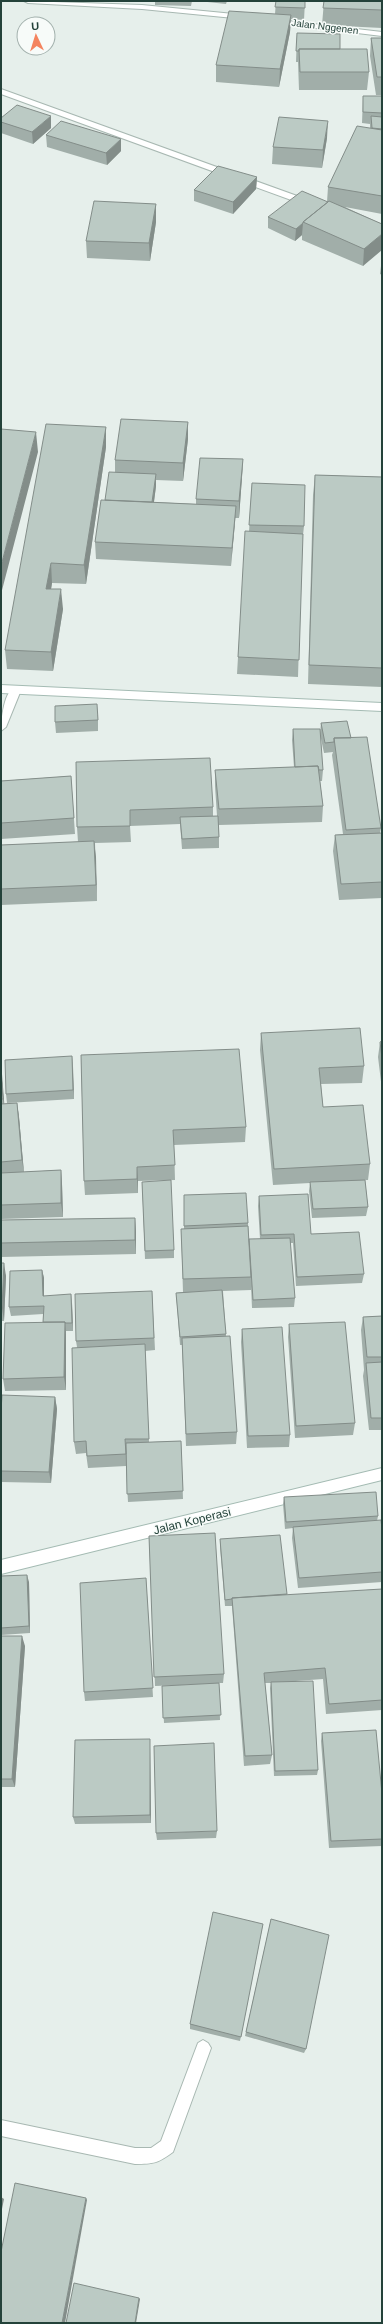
<svg xmlns="http://www.w3.org/2000/svg" width="383" height="2324" font-family="Arial,sans-serif">
  <style>
    .lines { fill: none; stroke-linecap: round; stroke-linejoin: round }
    .street-casing { stroke: #a8b8b2; stroke-width: 2 }
    .secondary-casing { stroke: #a4bbb3; stroke-width: 2 }
    .street { fill: #fff; fill-rule: evenodd }
    .secondary { fill: #fff; fill-rule: evenodd }
    .wall { fill: #a1aea9 }
    .shaded-wall { fill: #838d89 }
    .building { fill: #bbcac4; stroke: #838d89 }
    .labels { text-anchor: middle; stroke-width: 3; stroke-linejoin: round; paint-order: stroke }
    .far-street-label { font-size: 10px; fill: #24423a; stroke: #f7fbf9 }
    .street-label { font-size: 12px; fill: #24423a; stroke: #f7fbf9 }
  </style>
  <rect width="100%" height="100%" fill="#e6efeb"/>
  <g class="lines">
    <defs>
      <path id="street" d="M24,1L142,5L244,15L248,17L244,19L142,9L28,3Z
        M271,19L382,32V36L274,23L270,21Z
        M1,89L311,201L312,203L305,205L1,94Z
        M16,686L21,690L6,727L1,731C1,720 4,690 16,686Z
        M203,2040L208,2043L211,2048L173,2152C158,2163 154,2164 135,2164L1,2136V2120L135,2148H151L161,2141L198,2043Z"/>
      <path id="secondary" d="M1,685L382,703V711L1,693Z
        M382,1468V1480L1,1574V1560Z"/>
    </defs>
    <use href="#street" class="street-casing"/>
    <use href="#secondary" class="secondary-casing"/>
    <use href="#street" class="street"/>
    <use href="#secondary" class="secondary"/>
  </g>
  <path class="wall" d="M155,1H192L191,6L155,5Z
    M198,1H227L226,4Z
    M276,1H305L304,20L291,19L290,32L279,87L216,82V65L275,14Z
    M324,1H382V28L322,25Z
    M297,33L340,49L369,72L367,90H299L298,62H296Z
    M371,38H382V95H376L370,56Z
    M363,96H382V214L345,207L382,224L363,266L302,240V235L295,241L268,228V217L327,202L328,187L370,128V124L362,123Z
    M1,118L51,128L33,144L1,133Z
    M46,135L121,151L107,165L47,147Z
    M327,138L322,168L272,164L273,147Z
    M257,177L256,189L233,214L194,201V190Z
    M156,204V222L150,261L87,258L86,241Z
    M382,258V275L380,274Z
    M188,422V439L183,481L156,480V486L154,502L196,504V499L243,459L242,477L239,518H235L231,566L96,559L95,542L105,500L115,472V460Z
    M106,427V447L86,584L52,583L51,589L63,609L53,671L7,669L5,650Z
    M315,475L382,477V687L308,684L313,495Z
    M252,483L304,526L302,544L298,677L237,674L238,657L249,532Z
    M98,715V731L56,733L55,722Z
    M321,723L351,738L381,828L380,833L382,835V898L339,900L333,851L335,835L343,834L332,755L333,752L324,753L320,734Z
    M293,729L323,770L322,781H320L323,806L322,822L219,825V848L182,849L180,824L130,826L131,842L95,843L97,901L1,905V845L78,842L77,827L76,762L213,807V816H217L215,786V770L294,767L292,740Z
    M71,776L75,834L1,839V781Z
    M261,1033L364,1066L362,1083L321,1084L323,1107L370,1164L368,1180H365L368,1207L366,1216L312,1218L309,1191L310,1183L273,1185L260,1050Z
    M382,1041V1090L378,1057L380,1042Z
    M81,1055L246,1127L245,1142L174,1145L175,1180L138,1181V1193L85,1195L84,1181Z
    M72,1056L74,1099L7,1103L6,1094Z
    M1,1068L4,1104L17,1103L19,1117L24,1172L61,1170L62,1184L63,1217L1,1219Z
    M142,1182L174,1250V1258L145,1259Z
    M184,1195L248,1223L249,1239H260L258,1206L259,1196L311,1234L364,1274L362,1283L296,1286L293,1243H290L295,1298L294,1307L252,1308L251,1286V1290L223,1291L226,1336L237,1432L236,1444L186,1446L182,1345H180L176,1293L183,1292L181,1229H184Z
    M135,1218L136,1232V1254L1,1257V1220Z
    M1,1263L6,1276L4,1321H1Z
    M42,1270L44,1278V1296L72,1303L73,1331H66V1390L5,1391L3,1379L43,1322V1314L11,1316L9,1307Z
    M152,1291L155,1350L145,1351L149,1442L181,1441L183,1499L128,1502L126,1466L88,1468L86,1453L76,1454L74,1442L77,1347L76,1341Z
    M382,1316V1430H369L363,1376L364,1370L361,1330L363,1317Z
    M289,1324L355,1423L353,1435L295,1438L288,1337Z
    M242,1329L290,1435L289,1447L247,1448L241,1342Z
    M55,1397L57,1409L51,1483L1,1482V1411Z
    M284,1497L378,1516L377,1521L382,1529V1582L298,1588L292,1538L293,1528L285,1529L283,1504Z
    M149,1536L224,1674L223,1683H219L220,1720L164,1723L162,1686L211,1684L155,1686Z
    M220,1539L287,1595L382,1589V1710L326,1714L323,1679L296,1681L318,1770L317,1775L274,1776L270,1688L271,1683H265L272,1755L270,1764L244,1766L232,1606H225L220,1547Z
    M1,1576L29,1582L30,1633L1,1635Z
    M146,1578L153,1697L85,1701L84,1692Z
    M1,1636L25,1646L15,1787H1Z
    M322,1733L382,1794V1846L329,1848L321,1741Z
    M150,1747L151,1823L75,1824L73,1817Z
    M217,1831L216,1838L157,1840L156,1833Z
    M271,1919L306,2049L304,2053L245,2036Z
    M263,1924L240,2041L190,2029V2024Z"/>
  <path class="shaded-wall" d="M291,15L290,32L279,87L280,69Z
    M51,116V128L33,144L32,132Z
    M328,121L327,138L322,168L323,150Z
    M121,139V151L107,165L106,153Z
    M257,177L256,189L233,214V202Z
    M156,204V222L150,261L149,243Z
    M303,223L302,235L295,241L296,229Z
    M382,234V250L363,266L364,249Z
    M188,422V439L183,481V463Z
    M106,427V447L86,584L84,565Z
    M36,432L38,452L1,594V566Z
    M243,459L242,477L239,518V501Z
    M156,474V486L152,516V505Z
    M236,506L235,523L231,566L232,548Z
    M51,563L52,583L48,608L46,589Z
    M61,589L63,609L53,671L51,652Z
    M94,841L96,857L97,901L96,885Z
    M72,1056L73,1066L74,1099L73,1090Z
    M1,1068L2,1074L5,1113L3,1099Z
    M17,1103L19,1117L24,1174L22,1160Z
    M137,1167L138,1181V1193L137,1179Z
    M61,1170L62,1184L63,1217L61,1203Z
    M135,1218L136,1232V1254L135,1240Z
    M4,1263L6,1276L4,1321L2,1308Z
    M42,1270L44,1278V1304L43,1296Z
    M71,1294L72,1303L73,1331L72,1323Z
    M65,1322L66,1335V1390L64,1377Z
    M55,1397L57,1409L51,1483L49,1472Z
    M27,1575L29,1582L30,1633L29,1626Z
    M22,1636L25,1646L15,1787L12,1779Z
    M150,1739V1747L151,1823L150,1815Z
    M1,2197L4,2199L1,2214Z
    M86,2198L87,2200L65,2323H62Z
    M139,2298L140,2299L136,2323H135Z"/>
  <path class="building" d="M276,1H305V8L275,7Z
    M324,1H382V10L323,8Z
    M229,11L291,15L280,69L216,65Z
    M297,33L340,34V49H299V51H296Z
    M371,38H382V77H377Z
    M299,49H367L369,72H300Z
    M363,96H382V113L363,112Z
    M17,105L51,116L32,132L1,122V118Z
    M371,116L382,117V129L372,128Z
    M279,117L328,121L323,150L273,147Z
    M61,121L121,139L106,153L46,135Z
    M357,126L382,130V196L328,187Z
    M218,166L257,177L233,202L194,190Z
    M302,191L328,202L303,222V223L296,229L268,217Z
    M94,201L156,204L149,243L86,241Z
    M329,201L382,224V234L364,249L303,222Z
    M121,419L188,422L183,463L115,460Z
    M46,424L106,427L84,565L51,563L46,589H61L51,652L5,650Z
    M1,429L36,432L1,566Z
    M200,458L243,459L239,501L196,499Z
    M109,472L156,474L152,502L105,500Z
    M315,475L382,477V668L309,665Z
    M252,483L305,485L304,526L249,525Z
    M101,500L236,506L232,548L95,542Z
    M245,531L303,534L299,660L238,657Z
    M97,704L98,720L55,722V706Z
    M347,721L351,738H334V742L325,743L321,723Z
    M293,729H320L323,770H319L318,766L295,767Z
    M367,737L381,828L346,830L334,738Z
    M210,758L213,807L130,810V826L77,827L76,762Z
    M318,766L323,806L219,809L215,770Z
    M71,776L74,818L1,823V781Z
    M218,816L219,837L182,839L180,817Z
    M382,833V882L341,884L335,835Z
    M94,841L96,885L1,889V845Z
    M360,1028L364,1066L319,1068L323,1107L363,1105L370,1164L274,1169L261,1033Z
    M382,1041V1058L380,1042Z
    M239,1049L246,1127L173,1130L175,1165L137,1167V1179L84,1181L81,1055Z
    M72,1056L73,1090L6,1094L5,1060Z
    M1,1075L3,1099H1Z
    M17,1103L22,1160L1,1162V1104Z
    M61,1170V1203L1,1205V1173Z
    M171,1180L174,1250L145,1251L142,1182Z
    M365,1180L368,1207L313,1209L310,1182Z
    M246,1193L248,1223L184,1226V1195Z
    M308,1194L311,1234L359,1232L364,1274L297,1277L294,1234L261,1235L259,1196Z
    M135,1218V1240L1,1243V1220Z
    M248,1226L251,1277L183,1279L181,1229Z
    M290,1238L295,1298L253,1300L249,1239Z
    M1,1263H4L2,1308H1Z
    M42,1270L43,1296L71,1294L72,1323H65V1322H43L44,1306L9,1307L10,1271Z
    M222,1290L226,1334L180,1337L176,1293Z
    M152,1291L154,1338L76,1341L75,1294Z
    M382,1316V1357H367L363,1317Z
    M65,1322L64,1377L3,1379L5,1323Z
    M345,1322L355,1423L296,1426L289,1324Z
    M282,1327L290,1435L248,1436L242,1329Z
    M230,1336L237,1432L186,1434L182,1338Z
    M145,1344L149,1439H125L126,1454L87,1456L86,1441L74,1442L72,1348Z
    M382,1362V1418H371L366,1363Z
    M2,1395L55,1397L49,1472L1,1471V1411Z
    M181,1441L183,1491L127,1494L126,1443Z
    M376,1492L378,1516L286,1522L284,1497Z
    M381,1520L382,1529V1572L299,1578L293,1527Z
    M215,1533L224,1674L154,1677L149,1536Z
    M280,1535L287,1594L232,1598V1599L225,1600L220,1539Z
    M27,1575L29,1626L1,1628V1576Z
    M146,1578L153,1688L84,1692L80,1583Z
    M382,1589V1700L329,1704L325,1668L264,1673L272,1755L245,1756L232,1598Z
    M1,1636H22L12,1779H1Z
    M313,1681L318,1770L275,1771L271,1682Z
    M219,1683L221,1715L163,1718L162,1686Z
    M376,1730L382,1794V1839L331,1841L322,1733Z
    M150,1739V1815L73,1817L75,1740Z
    M214,1743L217,1831L156,1833L154,1746Z
    M213,1912L263,1924L241,2037L190,2024Z
    M271,1919L329,1935L306,2049L246,2032Z
    M15,2183L86,2198L62,2323H1V2252Z
    M74,2283L139,2298L135,2323H66Z"/>
  <g class="labels">
    <g class="far-street-label">
      <text transform="translate(325 26) rotate(7)" y="4">Jalan Nggenen</text>
    </g>
    <g class="street-label">
      <text transform="translate(192 1521) rotate(-14)" y="4">Jalan Koperasi</text>
    </g>
  </g>
  <rect width="383" height="2324" fill="none" stroke="#24423a" stroke-width="4"/>
  <g transform="translate(36 36) rotate(356)"><circle r="19" fill="#f7fbf9" stroke="#a3b1ad"/>
  <path d="M0-3L7 15L0 10L-7 15Z" fill="#f4845f"/>
  <text y="-6" font-size="11" font-weight="bold" text-anchor="middle" fill="#24423a">U</text>
  </g>
</svg>
